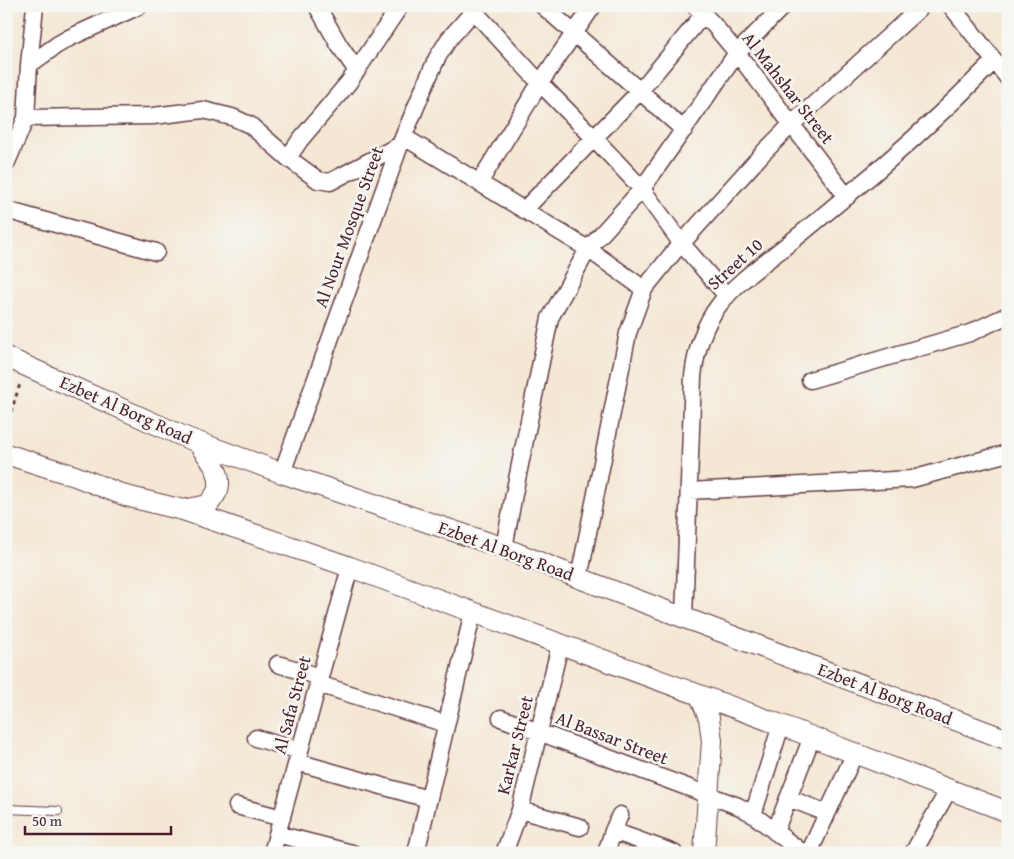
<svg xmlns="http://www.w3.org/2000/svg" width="1014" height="859" font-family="'Gentium Book Plus',serif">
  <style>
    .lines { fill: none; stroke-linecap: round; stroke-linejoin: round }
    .service-casing { stroke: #643d44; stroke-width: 10 }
    .minor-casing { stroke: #643d44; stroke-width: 19 }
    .tertiary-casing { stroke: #643d44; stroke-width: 22 }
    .path { stroke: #643d44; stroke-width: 3; stroke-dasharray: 4 4; stroke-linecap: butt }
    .service { stroke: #fff; stroke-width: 8 }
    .minor { stroke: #fff; stroke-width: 16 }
    .tertiary { stroke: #fff; stroke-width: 20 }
    .labels { text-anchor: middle; stroke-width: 5; stroke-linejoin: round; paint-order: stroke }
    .street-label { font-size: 18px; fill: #4a1f2b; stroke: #f6f6f2 }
  </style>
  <rect width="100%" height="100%" fill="#f6f6f2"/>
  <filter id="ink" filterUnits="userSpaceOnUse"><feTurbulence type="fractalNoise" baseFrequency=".02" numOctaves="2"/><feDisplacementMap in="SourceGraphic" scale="10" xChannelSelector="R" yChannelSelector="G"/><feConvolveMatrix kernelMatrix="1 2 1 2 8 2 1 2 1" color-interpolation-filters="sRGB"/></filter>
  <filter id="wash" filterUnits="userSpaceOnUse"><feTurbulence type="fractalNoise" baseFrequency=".0096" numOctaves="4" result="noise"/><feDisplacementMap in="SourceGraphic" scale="20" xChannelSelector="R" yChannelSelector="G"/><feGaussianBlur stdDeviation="1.12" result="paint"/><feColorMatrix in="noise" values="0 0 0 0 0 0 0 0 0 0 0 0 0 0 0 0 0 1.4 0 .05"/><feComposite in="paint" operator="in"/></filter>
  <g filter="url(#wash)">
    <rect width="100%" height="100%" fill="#f4e7d3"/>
  </g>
  <g filter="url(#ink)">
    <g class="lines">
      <defs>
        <path id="service" d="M6,809L58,811"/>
        <path id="minor" d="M317,6L339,45L357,71
          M400,6L349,82L300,140L288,158L318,180L330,182L400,145
          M543,6L684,130
          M695,6L713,24L737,53L847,197
          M951,6L1008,78
          M474,11L540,83L595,139L642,189L682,244L727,296
          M29,65L57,45L69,38L139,6
          M26,118L153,116L203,110L232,117L250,125L288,158
          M404,137L588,249L644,289
          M6,164L26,118L29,65L35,6
          M479,183L540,83L593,6
          M6,210L156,252
          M524,210L640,91L703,15
          M810,380L970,333L1008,315
          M282,473L400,145L428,78L437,58L449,39L478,6
          M689,491L912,479L1008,453
          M504,548L514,494L550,318L588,249L642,189L737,53L783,6
          M579,578L628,333L644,289L673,253L763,153L792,124L922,6
          M684,617L693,376C696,351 703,326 719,305C733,287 751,273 769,259C790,243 811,226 831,209C888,163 943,113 994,61
          M278,664L320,677
          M318,684L446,724
          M501,718L738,806L751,813L803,853
          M256,738L300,751
          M297,762L428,799
          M788,798L827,813
          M237,806L282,818
          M520,810L580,827
          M753,815L781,725
          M613,831L674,853
          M775,832L812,737
          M277,834L352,853
          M272,853L350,567
          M416,853L473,612
          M504,853L520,810L560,645
          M606,853L613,831L620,815
          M809,853L855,753
          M913,853L949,789"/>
        <path id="tertiary" d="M6,357L26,366L187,438L282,473L504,548L579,578L1008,740
          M6,454L75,476L126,496L183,510L350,567L781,725L1008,812
          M183,510L208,505C212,499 219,492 219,484C220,469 206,454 197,442
          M700,696L709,718L712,741L704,853"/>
      </defs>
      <use href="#service" class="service-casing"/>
      <use href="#minor" class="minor-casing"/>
      <use href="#tertiary" class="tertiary-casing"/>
      <path class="path" d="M6,427L20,384"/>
      <use href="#service" class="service"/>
      <use href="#minor" class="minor"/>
      <use href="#tertiary" class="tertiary"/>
    </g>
  </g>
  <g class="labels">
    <g class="street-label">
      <text transform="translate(788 88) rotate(52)" y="6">Al Mahshar Street</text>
      <text transform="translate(349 227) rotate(-70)" y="6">Al Nour Mosque Street</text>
      <text transform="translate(735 264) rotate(-42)" y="6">Street 10</text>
      <text transform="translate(126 410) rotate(24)" y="6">Ezbet Al Borg Road</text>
      <text transform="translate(506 551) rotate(20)" y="6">Ezbet Al Borg Road</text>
      <text transform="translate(885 694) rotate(21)" y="6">Ezbet Al Borg Road</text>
      <text transform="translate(292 705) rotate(-75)" y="6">Al Safa Street</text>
      <text transform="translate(612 738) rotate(21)" y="6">Al Bassar Street</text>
      <text transform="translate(515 745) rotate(-76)" y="6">Karkar Street</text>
    </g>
  </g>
  <rect width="1014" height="859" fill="none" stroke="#f6f6f2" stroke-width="25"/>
  <path d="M25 826v8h146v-8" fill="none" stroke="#4a1f2b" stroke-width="2.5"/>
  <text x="32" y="826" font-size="15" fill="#4a1f2b" stroke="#f6f6f2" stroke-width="4" paint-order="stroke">50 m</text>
</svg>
